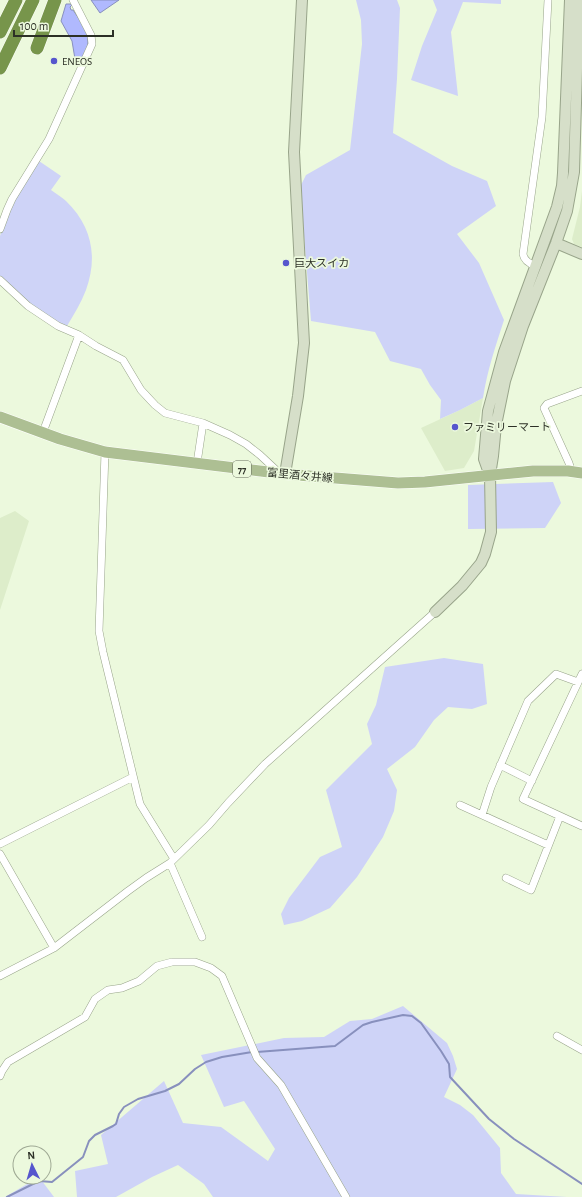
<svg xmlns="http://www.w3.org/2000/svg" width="582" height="1197" font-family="'Alegreya Sans','Noto Sans JP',sans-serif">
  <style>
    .built { fill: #ddedca }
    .green { fill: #ced3f7 }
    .water { fill: #b0b9fe; stroke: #8890bd }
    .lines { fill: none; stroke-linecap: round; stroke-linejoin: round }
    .stream { stroke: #8890bd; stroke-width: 2 }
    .street-casing { stroke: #98a48a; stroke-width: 8 }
    .secondary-casing { stroke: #98a48a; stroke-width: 12 }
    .primary-casing { stroke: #fff; stroke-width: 12 }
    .highway-casing { stroke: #fff; stroke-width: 14 }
    .street { stroke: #fff; stroke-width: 7 }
    .secondary { stroke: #d6dfc9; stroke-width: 10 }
    .primary { stroke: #adbf93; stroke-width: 11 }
    .highway { stroke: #77954b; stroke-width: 13 }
    .poi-dot { fill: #5656cd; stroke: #ecf9dd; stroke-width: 1.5 }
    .labels { text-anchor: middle; stroke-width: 3.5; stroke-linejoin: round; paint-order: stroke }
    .shield { fill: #ecf9dd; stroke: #666c5d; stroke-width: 1 }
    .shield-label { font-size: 10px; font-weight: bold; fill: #2c3026 }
    .poi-label { font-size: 11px; fill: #2c3026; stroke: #ecf9dd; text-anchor: start }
    .street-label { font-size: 11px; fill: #2c3026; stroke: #ecf9dd }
  </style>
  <rect width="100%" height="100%" fill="#ecf9dd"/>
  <path class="built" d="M582,191V247L574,244L572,239L580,207Z
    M483,398L474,451L464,468L445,471L421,428L460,410Z
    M15,511L29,521L0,610V518Z"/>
  <path class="green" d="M356,0H397L400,8L397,79L393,133L452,166L487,181L496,206L457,234L479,263L504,320C496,345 487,371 483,398L460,410L440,419L441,400L430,385L421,369L390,361L375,332L311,321L300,187L306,175L350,150L362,44L361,20Z
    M433,0H501V4L463,2L451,32L458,96L411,80L422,46L437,10Z
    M39,161L61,176L51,190C56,194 62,197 66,201C92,226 98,257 86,290C81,303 74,314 67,326C41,316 19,296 0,276V236L8,211Z
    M553,482L561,503L545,528L468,529V485Z
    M444,658L483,664L487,704L472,709L448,707L434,720L415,747L387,769L397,790L394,811L383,837L357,877L330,908L302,921L284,925L281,914L289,898L320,857L342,847L326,790L372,744L367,724L376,705L385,667Z
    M403,1006L447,1043L453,1056L457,1069L444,1097L460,1105L473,1115L500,1148L501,1173L516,1194L567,1197H213L204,1184L178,1165L152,1177L116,1197H77L75,1171L108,1164L101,1135L164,1081L183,1123L221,1127L268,1161L275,1149L244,1101L224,1107L201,1055L284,1038L324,1037L350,1021L372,1019Z
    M39,1177L54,1197H5Z"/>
  <path class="water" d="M91,0H119L100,13Z
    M66,4H70L72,5L70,7L71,10H73C79,19 89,31 88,42C88,50 83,57 80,64L76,65L72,41L61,21Z"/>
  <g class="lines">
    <path class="stream" d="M257,1052L335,1046L363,1025L372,1022L403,1015L412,1016L421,1023L441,1051L449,1064L450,1077L489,1119L514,1139L582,1184
      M7,1197L39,1181L52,1182L83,1157L89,1141L95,1135L113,1126L116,1124L119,1114L124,1107L138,1099L165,1091L179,1084L195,1069L206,1062L222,1057L252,1052"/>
    <defs>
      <path id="street" d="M0,229L7,210L12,199L49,139L92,44L91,35L73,0
        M536,266C530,264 524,261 523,254L542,117L548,0
        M0,280L28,306L58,326L79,335L96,346L123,360L141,390L155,405L165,413L203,423L230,435L246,444L260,455L275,469L276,473
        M43,432L79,335
        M105,452L99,631L103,652L140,804L174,859
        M197,463L203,423
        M568,471L570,466L569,463L544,408L547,404L582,391
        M582,674L523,799L582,826
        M500,765L532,781
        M460,805L548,845
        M482,815L491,787L528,701L556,674L578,682
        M0,844L133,777
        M0,854L54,948
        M170,863L202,937
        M506,878L531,890L560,816
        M0,976L54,948L128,891L146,878L170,863L209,825L228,803L265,764L435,612
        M557,1036L582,1050
        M0,1076L2,1071L8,1062L85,1017L95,999L108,990L122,988L139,981L157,966L172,962H195L211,968L222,976L257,1058L281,1085L346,1197"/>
      <path id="secondary" d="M556,243L582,254
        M489,473L484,459L488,411L504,352L557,207L562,186L563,173L570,0
        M285,474L298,396L304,343L294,152L302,0
        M435,612L462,586L481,563L485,554L491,532L490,475L493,456L496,425L505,381L523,326L556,243L567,211L574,172L579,0"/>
      <path id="primary" d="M0,417L60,439L105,452L285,474L398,483L425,482L533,471H568L582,473"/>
      <path id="highway" d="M0,32L16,0
        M37,48L55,0
        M0,68L33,0"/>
    </defs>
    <use href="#street" class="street-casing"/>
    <use href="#secondary" class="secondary-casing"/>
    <use href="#primary" class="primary-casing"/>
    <use href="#highway" class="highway-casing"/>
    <use href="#street" class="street"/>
    <use href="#secondary" class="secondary"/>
    <use href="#primary" class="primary"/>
    <use href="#highway" class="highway"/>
  </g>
  <g class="poi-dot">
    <circle cx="54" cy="61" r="4"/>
    <circle cx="286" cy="263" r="4"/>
    <circle cx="455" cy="427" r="4"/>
  </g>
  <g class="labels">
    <rect class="shield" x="233" y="461" width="18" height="16" rx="3"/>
    <g class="shield-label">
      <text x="242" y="473">77</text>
    </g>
    <g class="poi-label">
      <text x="62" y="65">ENEOS</text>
      <text x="294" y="267">巨大スイカ</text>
      <text x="463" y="431">ファミリーマート</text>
    </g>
    <g class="street-label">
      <text transform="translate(300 475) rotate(5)" y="4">富里酒々井線</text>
    </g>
  </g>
  <g transform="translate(32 1165) rotate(355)"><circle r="19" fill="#ecf9dd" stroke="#9fa994"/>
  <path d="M0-3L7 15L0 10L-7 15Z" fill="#5656cd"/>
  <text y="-6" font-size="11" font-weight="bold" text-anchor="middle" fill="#2c3026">N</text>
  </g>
  <path d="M14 30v6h99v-6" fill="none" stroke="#2c3026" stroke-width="2"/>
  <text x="20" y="30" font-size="12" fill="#2c3026" stroke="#ecf9dd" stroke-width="3" paint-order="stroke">100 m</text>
</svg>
